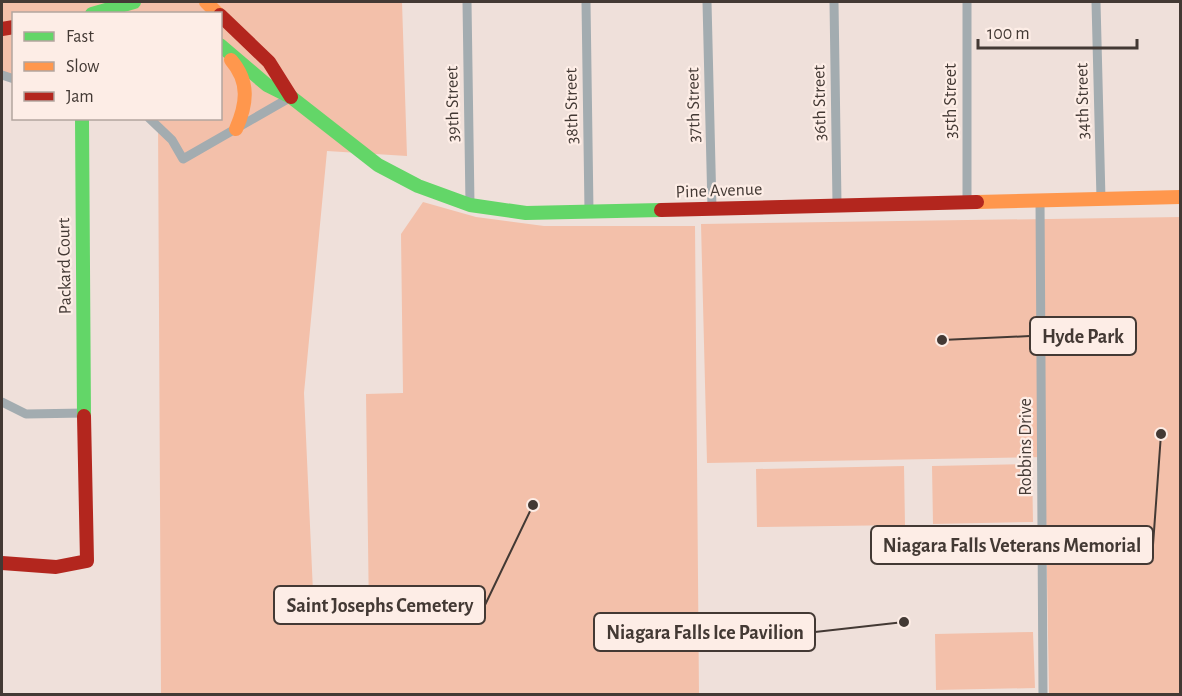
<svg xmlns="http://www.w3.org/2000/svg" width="1182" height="696" font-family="'Alegreya Sans',sans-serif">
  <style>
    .green { fill: #f3c0aa }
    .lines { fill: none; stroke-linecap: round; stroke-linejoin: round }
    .street { stroke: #a3acb0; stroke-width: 9 }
    .fast { stroke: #63d668; stroke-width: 14 }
    .slow { stroke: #ff974d; stroke-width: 14 }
    .jam { stroke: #b3261e; stroke-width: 14 }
    .labels { text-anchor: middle; stroke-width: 4.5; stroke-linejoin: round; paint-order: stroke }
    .street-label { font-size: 18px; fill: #433934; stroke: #fdede6 }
    .leader { fill: none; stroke: #433934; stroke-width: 2 }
    .callout-dot { fill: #433934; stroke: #fdede6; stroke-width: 2 }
    .callout { fill: #fdede6; stroke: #433934; stroke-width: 2 }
    .callout-label { font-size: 20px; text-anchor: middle; font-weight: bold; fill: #433934 }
  </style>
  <rect width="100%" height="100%" fill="#efe0da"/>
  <path class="green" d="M2,2H402L407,156L327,151L304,393L314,614L369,616L366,394L403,393L401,234L423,202L476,217L544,226H695L699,694H161L158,119L220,118V14H14L13,75L2,72Z
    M1180,217V694H1049L1045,457L707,463L701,224Z
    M1032,464L1033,522L933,524L932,466Z
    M904,466L905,525L757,527L756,469Z
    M1033,632L1035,688L936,690L935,634Z"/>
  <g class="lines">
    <path class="street" d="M467,2L470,205
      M586,2L589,211
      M707,2L712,208
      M834,2L837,204
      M967,2V201
      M1096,2L1101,199
      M2,75L14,79
      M149,118L172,140L183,159L291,97
      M1040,200L1043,694
      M2,402L26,414L85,413"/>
    <path class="fast" d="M92,14L134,2
      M220,45L267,85L291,97L378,165L418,186L470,205L526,213L661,210
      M82,118L84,416"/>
    <path class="slow" d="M206,2L218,14
      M231,60C250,82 247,104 236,129
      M977,202L1180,197"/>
    <path class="jam" d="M220,15L269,62L291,97
      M2,29L14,27
      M661,210L977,202
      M2,563L56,567L87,561L84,416"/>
  </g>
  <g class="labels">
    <g class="street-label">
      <text transform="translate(950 101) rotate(-90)" y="6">35th Street</text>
      <text transform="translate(1082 101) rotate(-91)" y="6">34th Street</text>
      <text transform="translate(819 103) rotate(-91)" y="6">36th Street</text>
      <text transform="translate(452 104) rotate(-91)" y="6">39th Street</text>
      <text transform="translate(693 105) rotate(-91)" y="6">37th Street</text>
      <text transform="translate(571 106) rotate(-91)" y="6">38th Street</text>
      <text transform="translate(719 190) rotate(-2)" y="6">Pine Avenue</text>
      <text transform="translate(64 266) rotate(-91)" y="6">Packard Court</text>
      <text transform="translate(1025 447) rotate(-90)" y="6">Robbins Drive</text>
    </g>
  </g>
  <path class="leader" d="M942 340L1030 336M1161 434L1153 545M533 505L485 605M904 622L815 632"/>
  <g class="callout-dot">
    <circle cx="942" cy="340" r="6"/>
    <circle cx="1161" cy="434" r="6"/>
    <circle cx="533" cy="505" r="6"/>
    <circle cx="904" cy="622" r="6"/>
  </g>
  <g class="callout">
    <rect x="1030" y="317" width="106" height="38" rx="6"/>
    <rect x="871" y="526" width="282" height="38" rx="6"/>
    <rect x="274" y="586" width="211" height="38" rx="6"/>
    <rect x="594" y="613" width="221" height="38" rx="6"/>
  </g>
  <g class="callout-label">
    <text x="1083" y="343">Hyde Park</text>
    <text x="1012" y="552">Niagara Falls Veterans Memorial</text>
    <text x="380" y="612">Saint Josephs Cemetery</text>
    <text x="705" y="639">Niagara Falls Ice Pavilion</text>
  </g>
  <rect width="1182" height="696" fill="none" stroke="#433934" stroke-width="6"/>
  <rect x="12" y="12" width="210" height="108" fill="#fdede6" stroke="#b3a59f" stroke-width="1.5"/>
  <rect x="24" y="32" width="30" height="9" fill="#63d668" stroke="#b3a59f" stroke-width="1.5"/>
  <text x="66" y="42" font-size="18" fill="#433934">Fast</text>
  <rect x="24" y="62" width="30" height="9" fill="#ff974d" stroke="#b3a59f" stroke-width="1.5"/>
  <text x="66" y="72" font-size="18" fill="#433934">Slow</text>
  <rect x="24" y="92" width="30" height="9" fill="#b3261e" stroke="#b3a59f" stroke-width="1.5"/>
  <text x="66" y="102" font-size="18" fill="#433934">Jam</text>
  <path d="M978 39v9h159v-9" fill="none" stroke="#433934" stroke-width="3"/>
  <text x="987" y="39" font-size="18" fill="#433934" stroke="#fdede6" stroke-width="4.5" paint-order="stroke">100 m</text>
</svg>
